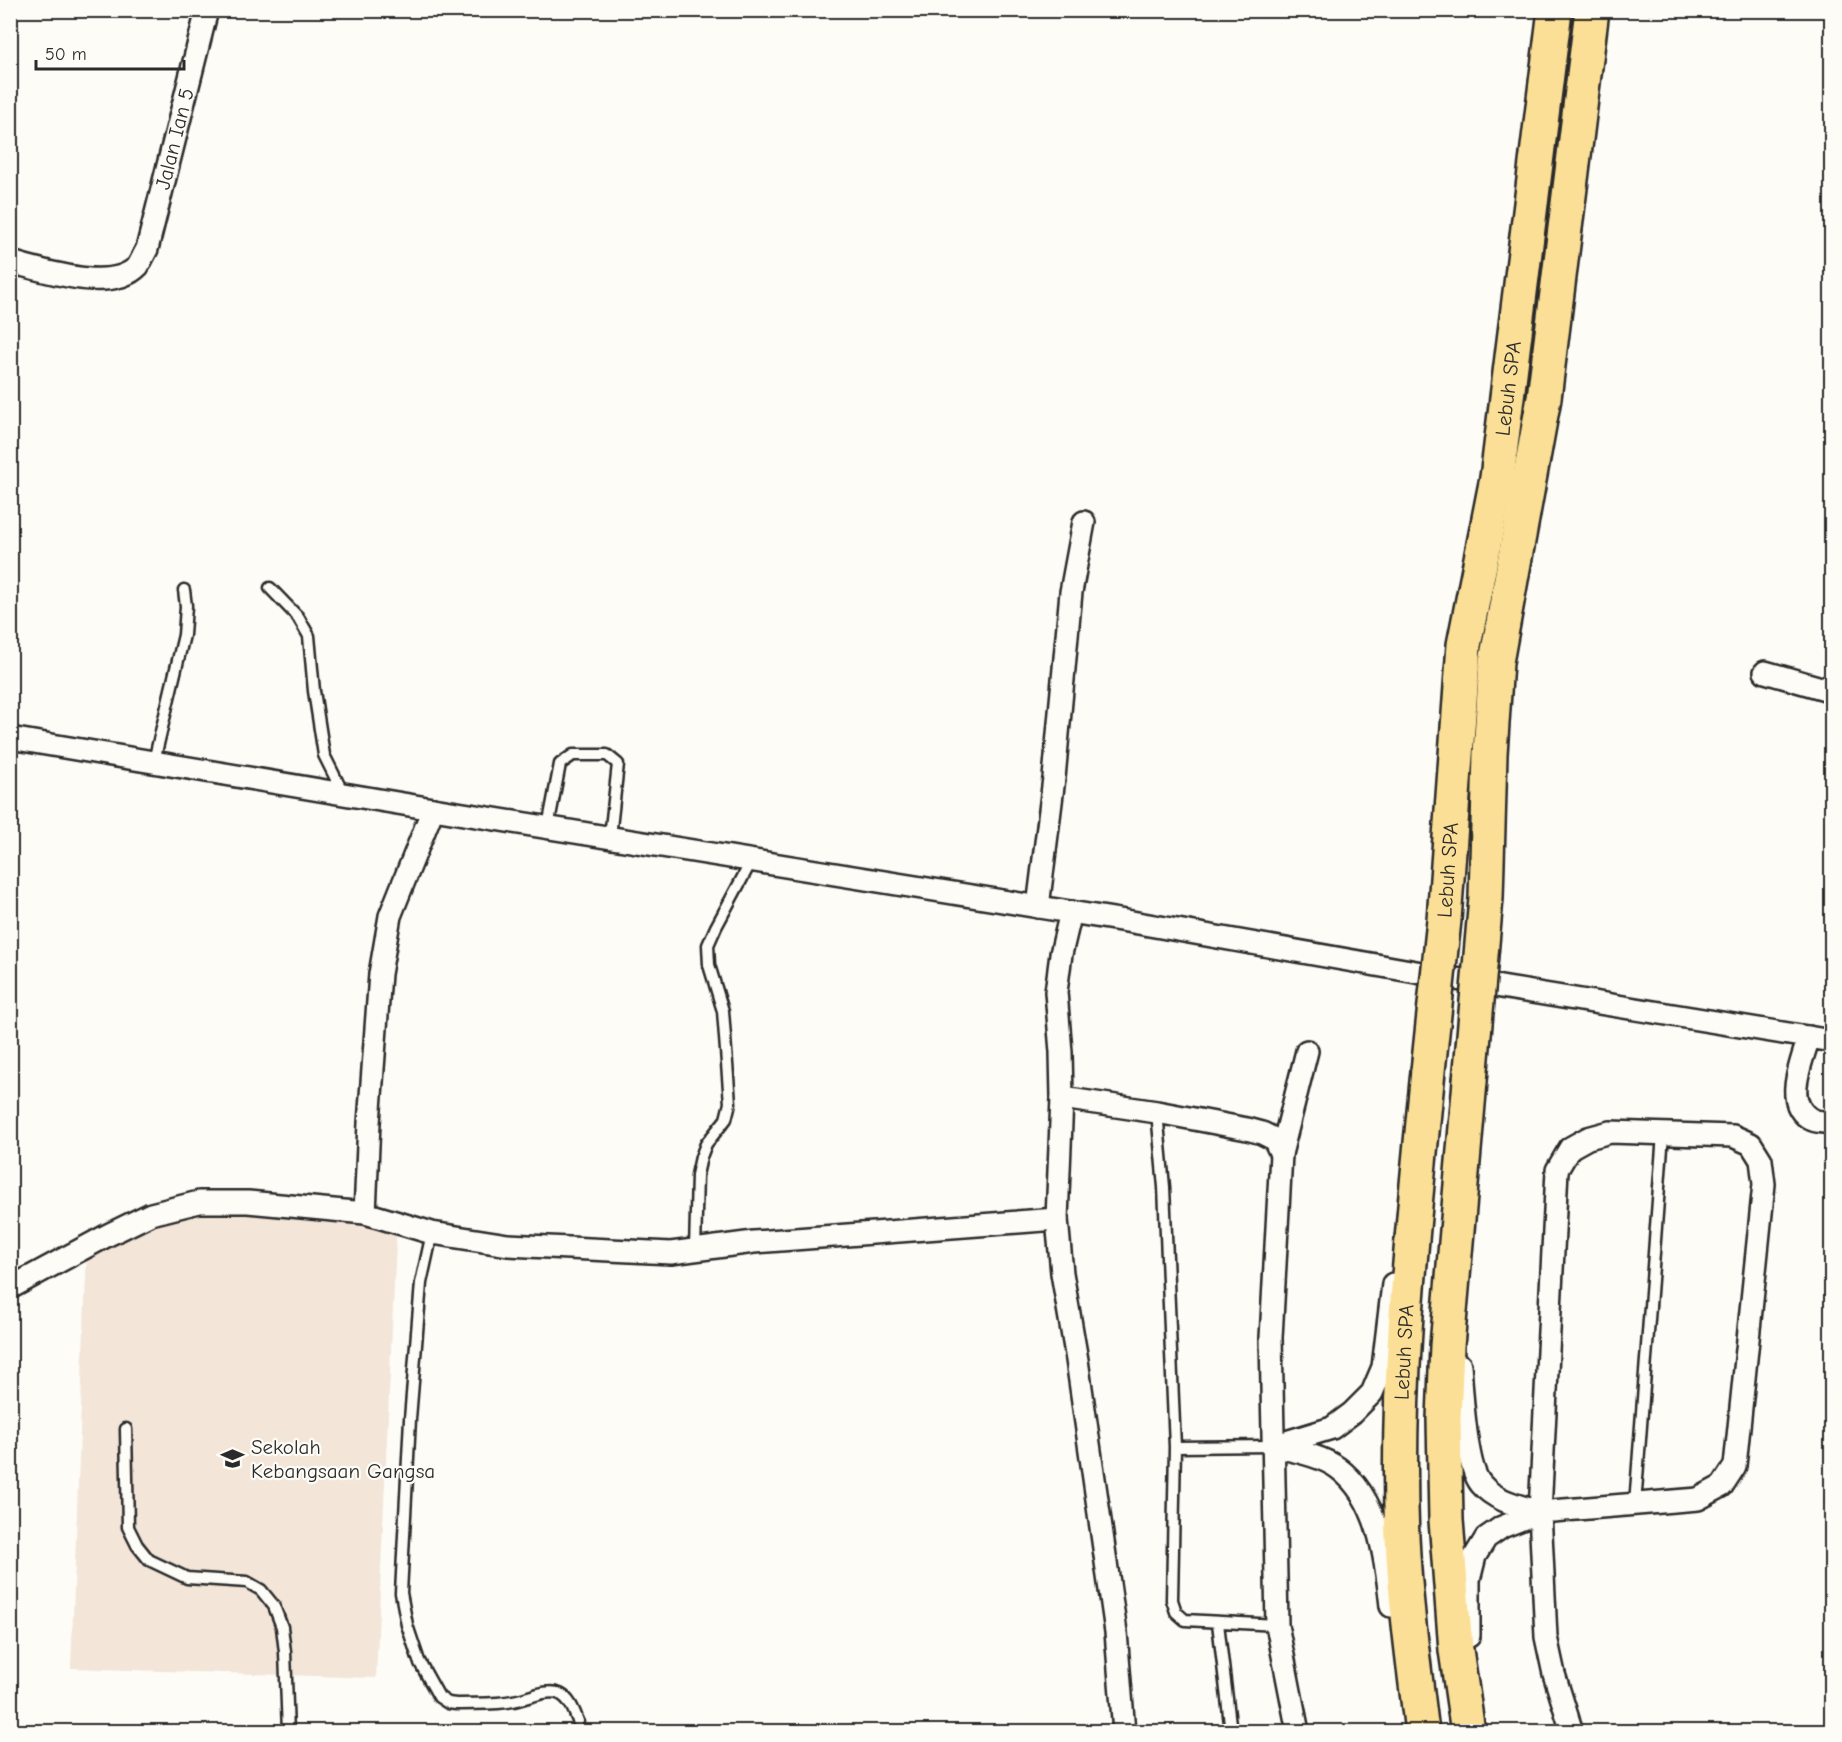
<svg xmlns="http://www.w3.org/2000/svg" width="1842" height="1742" font-family="'Comic Neue',sans-serif">
  <style>
    .built { fill: #f3e5d8 }
    .water { fill: #83d2df; stroke: #608f97; stroke-width: 1.5 }
    .lines { fill: none; stroke-linecap: round; stroke-linejoin: round }
    .service-casing { stroke: #2b2b2b; stroke-width: 15 }
    .minor-casing { stroke: #2b2b2b; stroke-width: 26 }
    .trunk-casing { stroke: #2b2b2b; stroke-width: 38 }
    .service { stroke: #fdfcf7; stroke-width: 10 }
    .minor { stroke: #fdfcf7; stroke-width: 21 }
    .trunk { stroke: #fbdf96; stroke-width: 33 }
    .trunk-bridge-casing { stroke: #2b2b2b; stroke-width: 38; stroke-linecap: butt }
    .trunk-bridge { stroke: #fbdf96; stroke-width: 33 }
    .labels { text-anchor: middle; stroke-width: 4.5; stroke-linejoin: round; paint-order: stroke }
    .street-label { font-size: 21px; fill: #2b2b2b; stroke: #fdfcf7 }
    .poi-label { font-size: 21px; fill: #2b2b2b; stroke: #fdfcf7; text-anchor: start }
  </style>
  <rect width="100%" height="100%" fill="#fdfcf7"/>
  <filter id="ink" filterUnits="userSpaceOnUse"><feTurbulence type="fractalNoise" baseFrequency=".0167" numOctaves="2"/><feDisplacementMap in="SourceGraphic" scale="12" xChannelSelector="R" yChannelSelector="G"/><feConvolveMatrix kernelMatrix="1 2 1 2 8 2 1 2 1" color-interpolation-filters="sRGB"/></filter>
  <g filter="url(#ink)">
    <path class="built" d="M174,1203L397,1219L376,1678L71,1668L87,1250Z"/>
    <path class="water" d="M1576,11H1765L1586,14Z"/>
    <g class="lines">
      <defs>
        <path id="service" d="M270,588L298,617L309,636L314,691L324,755L343,793
          M154,761L184,635L186,606L184,590
          M548,827L560,764L573,755H607L618,764L610,837
          M1157,1112L1164,1187L1175,1447L1172,1600L1176,1612L1185,1620L1277,1625
          M432,1233L421,1283L410,1419L401,1593L407,1625L419,1661L439,1697L448,1703L456,1704C475,1703 495,1705 513,1701C527,1699 547,1688 560,1694C570,1699 574,1711 578,1721
          M695,1250L697,1175L701,1157L706,1144L726,1119L730,1103L723,1011L709,965L708,945L716,927L752,860
          M126,1429L128,1527L137,1545L149,1560L187,1578L247,1582L261,1590L274,1606L282,1627L285,1652L288,1732
          M1175,1447L1273,1446
          M1635,1505L1663,1134
          M1218,1623L1231,1732"/>
        <g id="minor">
          <path id="s1" d="M10,262C43,270 111,294 138,266C141,261 144,254 147,249L207,10"/>
          <path d="M1765,672L1832,691"/>
          <path d="M10,738L433,809L1132,922L1507,988L1832,1041"/>
          <path d="M1038,907L1054,778L1071,592L1084,522"/>
          <path d="M1071,912L1061,954L1056,992L1061,1052L1062,1098L1057,1219L1062,1273L1077,1360L1116,1632L1124,1732"/>
          <path d="M1809,1037C1802,1062 1781,1105 1813,1120C1818,1122 1826,1122 1832,1123"/>
          <path d="M1062,1098L1157,1112L1247,1129L1262,1133L1274,1139L1281,1154"/>
          <path d="M365,1213L369,1123L380,974L390,916L433,809"/>
          <path d="M10,1288L108,1235L151,1214L199,1202H248L365,1213L432,1233L508,1245L671,1253L754,1242L1057,1219"/>
          <path d="M1460,1365C1462,1391 1465,1466 1481,1484C1495,1501 1520,1506 1540,1512"/>
          <path d="M1273,1446C1294,1451 1320,1455 1338,1468C1379,1498 1386,1560 1391,1606"/>
          <path d="M1273,1446L1332,1428L1352,1413L1372,1393L1383,1367L1393,1284"/>
          <path d="M1469,1636V1580L1475,1556L1486,1538L1502,1527L1540,1512L1698,1499L1722,1486L1735,1466L1764,1184L1761,1160L1751,1144L1733,1136L1610,1132L1588,1138L1570,1148L1557,1170L1540,1512L1546,1637L1554,1674L1572,1732"/>
          <path d="M1298,1732L1277,1625L1271,1338L1281,1154L1307,1051"/>
        </g>
        <g id="trunk">
          <path id="s2" d="M1422,1732C1414,1667 1405,1602 1402,1537C1395,1382 1413,1226 1428,1071"/>
          <path d="M1468,1732L1456,1650L1446,1520L1444,1419L1447,1346L1470,1081"/>
        </g>
      </defs>
      <use href="#service" class="service-casing"/>
      <use href="#minor" class="minor-casing"/>
      <use href="#trunk" class="trunk-casing"/>
      <use href="#service" class="service"/>
      <use href="#minor" class="minor"/>
      <use href="#trunk" class="trunk"/>
      <defs>
        <g id="trunk-bridge">
          <path id="s3" d="M1428,1071L1444,920L1464,645L1497,478L1555,10"/>
          <path d="M1470,1081L1486,898L1490,754L1496,662L1544,398L1592,10"/>
        </g>
      </defs>
      <use href="#trunk-bridge" class="trunk-bridge-casing"/>
      <use href="#trunk-bridge" class="trunk-bridge"/>
    </g>
  </g>
  <defs>
    <symbol id="school-bare" viewBox="-9 -9 18 18"><path d="M0-5L7-2L0 1L-7-2ZM-4 1L0 2.5L4 1V4Q0 6-4 4Z" fill="#2b2b2b" stroke="#fdfcf7" stroke-width="2.5" paint-order="stroke"/></symbol>
  </defs>
  <g fill-rule="evenodd">
    <use href="#school-bare" x="216" y="1442" width="33" height="33"/>
  </g>
  <g class="labels">
    <g class="street-label">
      <text dy="7" stroke="none"><textPath href="#s1" startOffset="266">Jalan Ian 5</textPath></text>
      <text dy="7" stroke="none"><textPath href="#s3" startOffset="688">Lebuh SPA</textPath></text>
      <text dy="7" stroke="none"><textPath href="#s3" startOffset="202">Lebuh SPA</textPath></text>
      <text dy="7" stroke="none"><textPath href="#s2" startOffset="381">Lebuh SPA</textPath></text>
    </g>
    <g class="poi-label">
      <text x="251" y="1454">Sekolah<tspan x="251" dy="24">Kebangsaan Gangsa</tspan></text>
    </g>
  </g>
  <rect width="1842" height="1742" fill="none" stroke="#fdfcf7" stroke-width="36"/>
  <rect x="18" y="18" width="1806" height="1706" fill="none" stroke="#2b2b2b" stroke-width="2" filter="url(#ink)"/>
  <path d="M36 60v9h148v-9" fill="none" stroke="#2b2b2b" stroke-width="3"/>
  <text x="45" y="60" font-size="18" fill="#2b2b2b" stroke="#fdfcf7" stroke-width="4.5" paint-order="stroke">50 m</text>
</svg>
